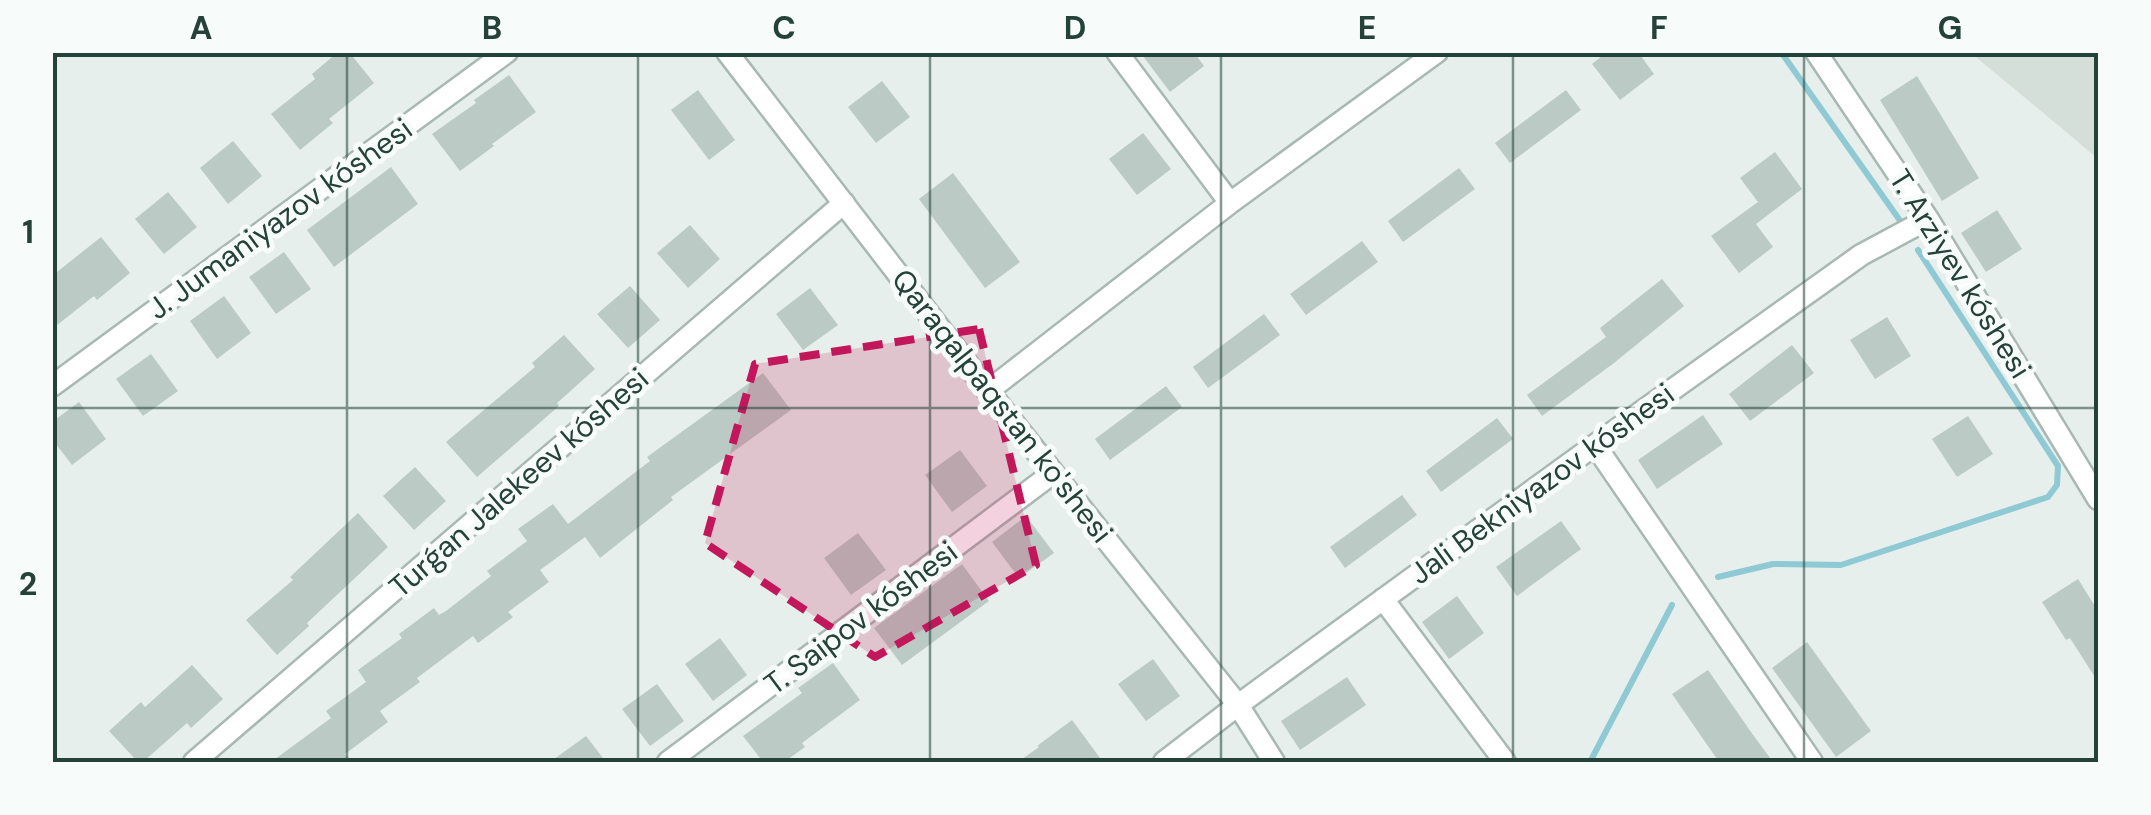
<svg xmlns="http://www.w3.org/2000/svg" width="2151" height="815" font-family="'DM Sans',sans-serif">
  <style>
    .built { fill: #d4dfda }
    .lines { fill: none; stroke-linecap: round; stroke-linejoin: round }
    .stream { stroke: #8ec9d4; stroke-width: 6 }
    .building { fill: #bbcac4 }
    .minor-casing { stroke: #a8b8b2; stroke-width: 25 }
    .minor { stroke: #fff; stroke-width: 20 }
    .marked { fill: #c2185b; fill-opacity: 0.2; stroke: #c2185b; stroke-width: 8; stroke-dasharray: 20 12; stroke-linejoin: round }
    .grid { fill: none; stroke: #24423a; stroke-width: 2.5; stroke-opacity: 0.55 }
    .labels { text-anchor: middle; stroke-width: 10; stroke-linejoin: round; paint-order: stroke }
    .street-label { font-size: 30px; fill: #24423a; stroke: #f7fbf9 }
    .neatline { fill: none; stroke: #24423a; stroke-width: 4 }
    .grid-label { font-size: 32px; text-anchor: middle; font-weight: bold; fill: #24423a }
  </style>
  <rect width="100%" height="100%" fill="#e6efeb"/>
  <path class="built" d="M1971,53H2098V159L2065,131Z"/>
  <g class="lines">
    <path class="stream" d="M1781,52L1901,222
      M1718,577L1773,564L1841,565L2048,497L2057,485L2058,466L1918,250
      M1590,762L1672,605"/>
  </g>
  <path class="building" d="M338,52H349L374,83L329,119L333,123L300,150L271,114L315,79L312,74Z
    M1140,52H1194L1204,66L1170,92Z
    M1607,52H1638L1654,74L1620,100L1592,64Z
    M509,75L536,112L492,144L494,146L460,171L432,134L476,103L474,100Z
    M1917,76L1979,178L1942,201L1880,100Z
    M882,81L910,117L876,143L848,107Z
    M698,90L735,140L709,160L671,110Z
    M1566,90L1581,110L1510,163L1495,143Z
    M1143,133L1171,169L1137,195L1109,159Z
    M233,141L262,176L228,204L200,168Z
    M1775,152L1802,189L1756,224L1773,247L1739,273L1711,236L1758,202L1740,178Z
    M391,167L418,204L334,267L307,230Z
    M1459,168L1475,189L1403,242L1388,221Z
    M953,173L1020,262L985,288L919,199Z
    M168,192L197,227L164,254L135,219Z
    M1997,210L2022,249L1986,272L1961,233Z
    M690,225L720,259L688,288L657,253Z
    M101,237L130,273L97,300L94,296L52,329V276Z
    M1362,241L1378,262L1306,315L1290,294Z
    M284,252L311,289L276,314L249,277Z
    M1662,279L1684,306L1614,363L1542,416L1527,395L1606,337L1600,328Z
    M630,286L660,320L628,348L597,314Z
    M810,288L838,325L803,350L776,314Z
    M224,296L251,333L217,359L190,321Z
    M1264,314L1280,335L1208,388L1193,367Z
    M1887,317L1911,356L1875,379L1850,340Z
    M564,335L595,369L557,403L559,406L477,477L446,442L535,367L532,363Z
    M1792,345L1814,373L1750,421L1729,394Z
    M151,354L178,391L143,416L116,379Z
    M763,373L791,410L671,497L673,500L600,558L585,537L540,570L549,582L508,612L513,617L478,643L473,636L417,678L420,682L380,711L388,722L345,754L352,762H271L331,718L326,711L366,682L358,670L402,638L399,634L434,608L439,615L446,611L491,576L487,571L527,541L518,529L553,504L568,524L650,461L647,457Z
    M1166,386L1182,407L1110,460L1095,439Z
    M79,402L106,439L72,465L52,439V422Z
    M1703,415L1723,444L1657,489L1638,460Z
    M1968,416L1993,454L1957,477L1932,439Z
    M1497,418L1513,439L1441,492L1426,471Z
    M960,450L987,486L952,512L925,475Z
    M415,467L446,501L414,530L383,496Z
    M1402,495L1417,515L1345,568L1330,547Z
    M358,513L388,547L307,623L309,626L277,655L246,620L293,580L290,577Z
    M1026,516L1054,553L1019,578L992,542Z
    M1561,521L1581,549L1517,596L1496,567Z
    M858,533L886,570L851,595L824,558Z
    M962,564L989,601L902,665L874,628Z
    M2078,579L2098,611V682L2070,638L2066,640L2042,602Z
    M1457,596L1484,633L1449,659L1422,622Z
    M720,638L747,675L713,701L685,664Z
    M1807,642L1871,731L1836,757L1772,668Z
    M1153,659L1180,696L1146,721L1118,684Z
    M833,663L860,700L802,743L805,747L784,762H763L743,736L802,693L798,688Z
    M192,665L223,699L191,728L187,723L143,762H138L109,731L141,702L145,707Z
    M1708,670L1751,732L1773,762H1719L1672,694Z
    M1347,677L1366,705L1300,750L1281,721Z
    M657,684L684,721L650,746L622,709Z
    M1072,720L1103,762H1018L1039,747L1037,746Z
    M586,736L606,762H550Z"/>
  <g class="lines">
    <defs>
      <path id="minor" d="M727,52L988,391L1238,705L1274,762
        M1117,52L1230,203
        M1816,52L1928,219L2098,499
        M52,386L507,52
        M988,391L1230,203L1437,52
        M1595,445L1812,762
        M1383,599L1505,762
        M194,762L844,203
        M668,762L1053,473
        M1164,762L1238,705L1595,445L1861,255L1928,219"/>
    </defs>
    <use href="#minor" class="minor-casing"/>
    <use href="#minor" class="minor"/>
  </g>
  <path class="marked" d="M979,329L1036,565L875,657L705,543L755,364Z"/>
  <path class="grid" d="M347,52V762M638,52V762M930,52V762M1221,52V762M1513,52V762M1804,52V762M52,408H2098"/>
  <g class="labels">
    <g class="street-label">
      <text transform="translate(280 219) rotate(-36)" y="10">J. Jumaniyazov kóshesi</text>
      <text transform="translate(1960 274) rotate(58)" y="10">T. Arziyev kóshesi</text>
      <text transform="translate(1002 406) rotate(52)" y="10">Qaraqalpaqstan ko'shesi</text>
      <text transform="translate(519 483) rotate(-41)" y="10">Turǵan Jalekeev kóshesi</text>
      <text transform="translate(1542 484) rotate(-36)" y="10">Jali Bekniyazov kóshesi</text>
      <text transform="translate(861 618) rotate(-37)" y="10">T. Saipov kóshesi</text>
    </g>
  </g>
  <rect width="2151" height="815" fill="none" stroke="#f7fbf9" stroke-width="110"/>
  <rect x="55" y="55" width="2041" height="705" class="neatline"/>
  <g class="grid-label">
    <text x="201" y="39">A</text>
    <text x="492" y="39">B</text>
    <text x="784" y="39">C</text>
    <text x="1075" y="39">D</text>
    <text x="1367" y="39">E</text>
    <text x="1659" y="39">F</text>
    <text x="1950" y="39">G</text>
    <text x="28" y="243">1</text>
    <text x="28" y="595">2</text>
  </g>
</svg>
